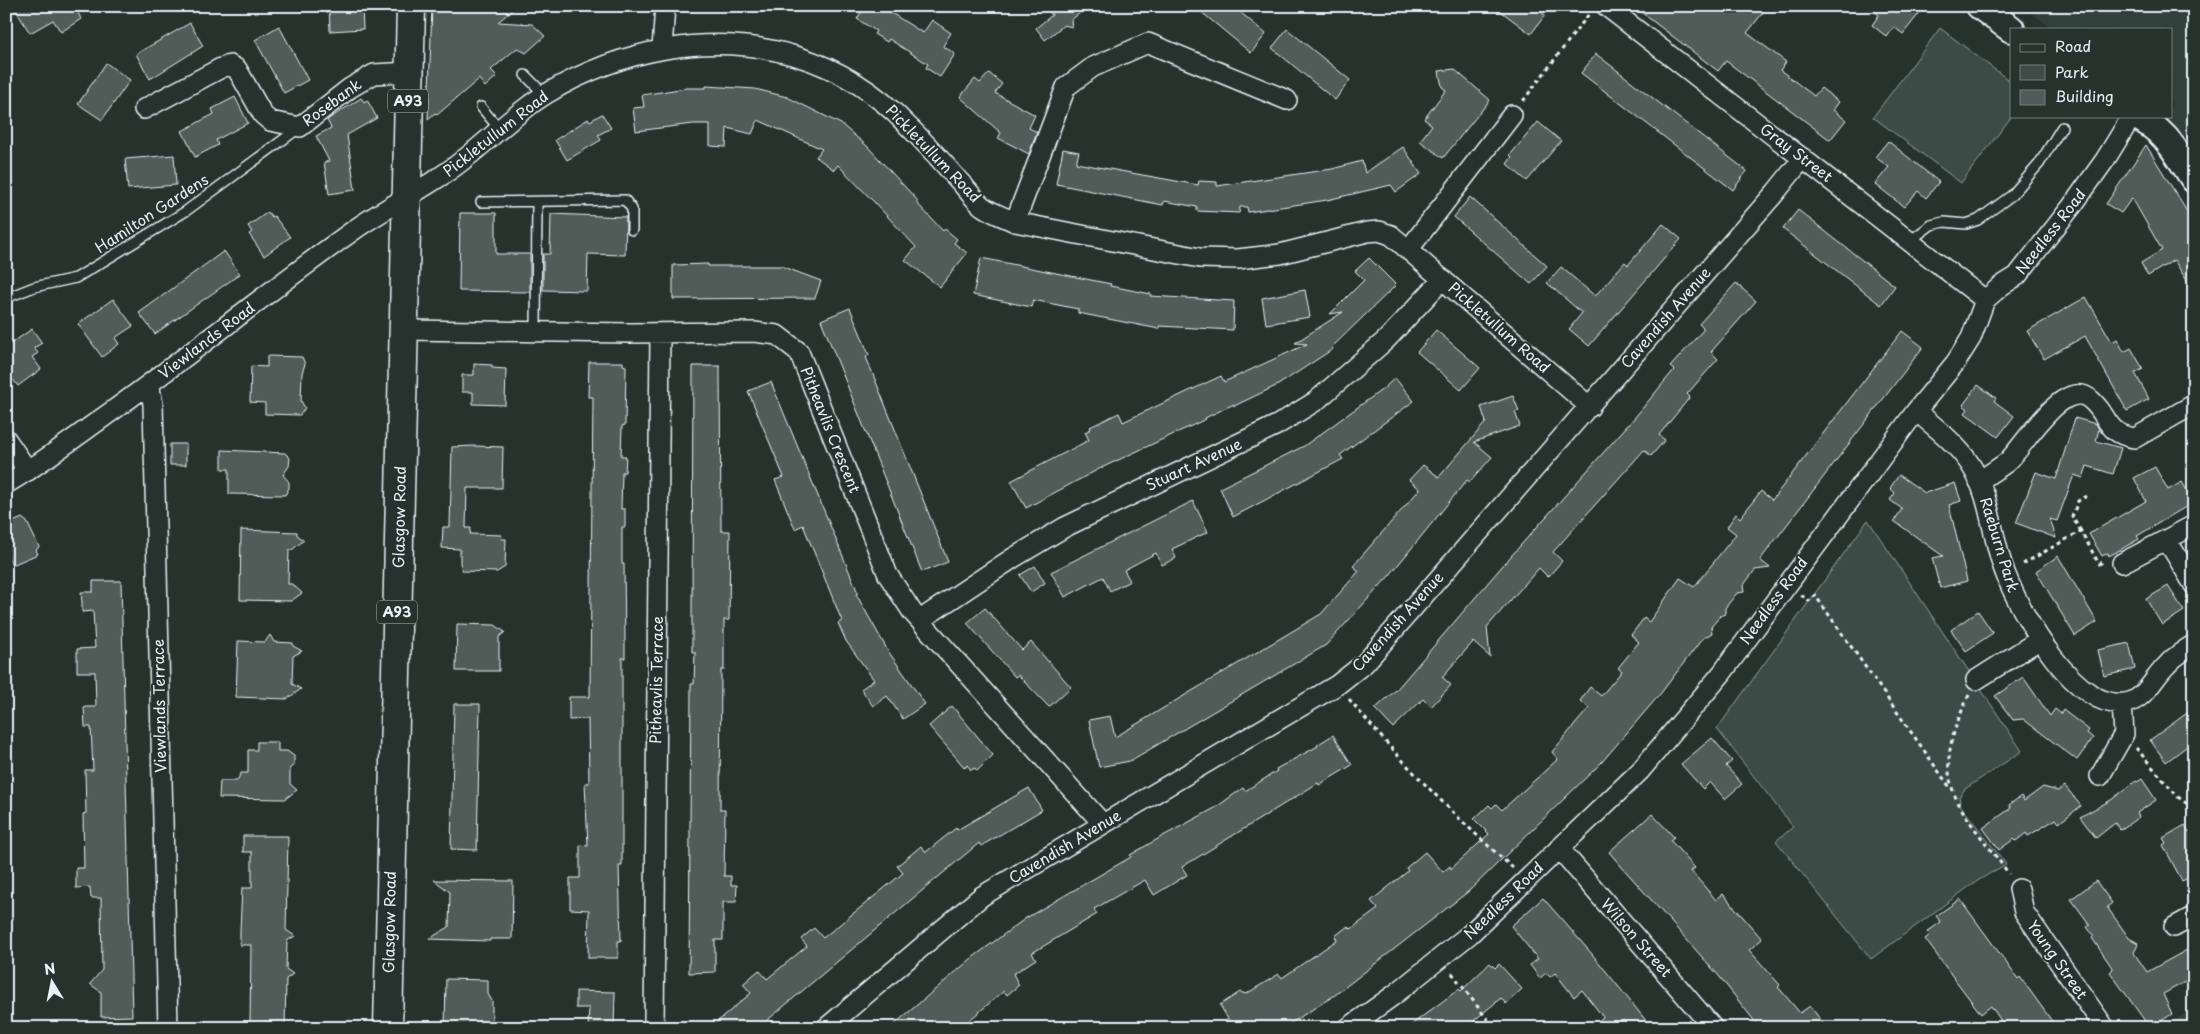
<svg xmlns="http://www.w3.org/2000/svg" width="2200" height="1034" font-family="'Playpen Sans',sans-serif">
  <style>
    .built { fill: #333f3a }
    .green { fill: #3e4b47; stroke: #939ea0 }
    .building { fill: #505c59; stroke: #e8f1f8 }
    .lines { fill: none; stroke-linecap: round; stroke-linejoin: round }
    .lane-casing { stroke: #e8f1f8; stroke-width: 12 }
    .street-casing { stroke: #e8f1f8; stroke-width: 22 }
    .secondary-casing { stroke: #e8f1f8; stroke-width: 30 }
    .primary-casing { stroke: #e8f1f8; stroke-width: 31 }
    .path { stroke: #e8f1f8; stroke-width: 3; stroke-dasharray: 4 4; stroke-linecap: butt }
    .lane { stroke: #26332d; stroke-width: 9 }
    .street { stroke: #26332d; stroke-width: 19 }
    .secondary { stroke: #26332d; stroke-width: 26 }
    .primary { stroke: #26332d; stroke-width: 28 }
    .labels { text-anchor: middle; stroke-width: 4; stroke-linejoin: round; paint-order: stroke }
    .shield { fill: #26332d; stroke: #aeb8bb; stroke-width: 1 }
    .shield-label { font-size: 14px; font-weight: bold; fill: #e8f1f8 }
    .street-label { font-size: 15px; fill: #e8f1f8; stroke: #26332d }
  </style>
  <rect width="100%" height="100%" fill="#26332d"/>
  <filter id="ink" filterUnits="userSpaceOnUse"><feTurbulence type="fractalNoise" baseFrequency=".02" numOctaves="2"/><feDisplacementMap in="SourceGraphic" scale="10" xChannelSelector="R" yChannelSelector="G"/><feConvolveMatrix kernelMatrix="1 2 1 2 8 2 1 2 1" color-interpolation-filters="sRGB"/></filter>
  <g filter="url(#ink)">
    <path class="built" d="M2021,6H2194V131L2179,139L2162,116H2171V29H2054Z
      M2194,1008V1028H2163L2164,1027Z"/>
    <path class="green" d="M1940,28L2011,82L2012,116L1961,183L1873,117Z
      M1868,520L2022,751L1965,789L1959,797L1961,806L2006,864L1974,883L1871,959L1776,841L1793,827L1717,729Z"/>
    <path class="building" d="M13,6H75L81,19L61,32L53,20L30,33Z
      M329,6H362L363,29L330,31Z
      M432,6H517L498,22L532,24L545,36L526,53L517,48L491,70L497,76L485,87L479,79L437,115L435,113L428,119Z
      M865,6H892L888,11L923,33L932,20L951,33L943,46L955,54L940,77L926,68L928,64L889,39L887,42L874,34L876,31L857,19Z
      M1045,6H1089L1071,20L1072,27L1064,25L1045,40L1036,28L1052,15Z
      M1194,6H1233L1266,34L1251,53Z
      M1494,6H1533L1545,15L1531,34Z
      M1633,6H1768L1747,33L1786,62L1780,70L1814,96L1821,88L1839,102L1833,110L1846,120L1830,140L1726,61L1718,71Z
      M1868,6H1925L1903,34L1894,27L1887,37L1872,25L1879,15Z
      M190,23L203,46L150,79L136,54Z
      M279,26L308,80L284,93L255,40Z
      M1287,29L1350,80L1335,100L1272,48Z
      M1596,54L1747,171L1733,190L1581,73Z
      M106,63L130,80L102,120L78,104Z
      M1454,69L1490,100L1443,158L1420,141L1432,125L1424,119L1446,90L1442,87L1439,71Z
      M989,73L1002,84L995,93L1035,115L1029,128L1037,132L1029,154L998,138L1001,133L960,97L975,79L980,83Z
      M706,86L755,89L787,97L841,124L867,146L918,201L916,202L943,231L945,229L957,239L954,243L967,253L940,287L905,260L916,247L874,202L838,165L834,170L816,157L822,149L758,120L752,134L727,128L726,147L710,146V124H693L636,131L633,108L644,107L642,95L686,88H706Z
      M235,97L248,123L216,140L218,145L195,157L182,131L214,114L212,109Z
      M361,98L364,102L367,100L377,118L347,135L355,190L329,194L324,162L329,161L316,136L331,128L327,120Z
      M602,114L611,128L598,135L601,140L567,160L555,140L588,119L590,121Z
      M1538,122L1561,141L1527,181L1507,164L1512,157L1510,155Z
      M1888,141L1939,182L1926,198L1918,191L1904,207L1875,184L1889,167L1875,157Z
      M2146,145L2194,223V292L2174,260L2148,276L2141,263L2162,250L2132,198L2121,213L2106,204Z
      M1403,147L1421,174L1396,192L1391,185L1327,200L1248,212L1247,207H1240L1239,213L1197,211V207L1164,201L1163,205L1056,184L1063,149L1079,152L1076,163L1198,185L1199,181L1217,182V186L1332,169L1362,161L1365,173Z
      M174,155L176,185L128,189L125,159Z
      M1470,197L1547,266L1531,284L1454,217Z
      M1798,210L1895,286L1881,305L1783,229Z
      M268,212L272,217L274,216L290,237L264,256L249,234L252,232L248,226Z
      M460,213H496V254H530V292L459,291Z
      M551,214L626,217L625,255L588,254L587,291L543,290V254H550Z
      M1663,224L1681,239L1589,346L1569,329L1582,313L1547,283L1561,267L1595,296L1625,262L1628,265Z
      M224,251L240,274L155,334L139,313Z
      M981,258L1111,284L1110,286L1151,294L1150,296L1234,301L1233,330L1159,326V329L1078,313V309L1033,300L1031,307L973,295Z
      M1369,258L1396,285L1332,347L1333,349L1278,385L1234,406V404L1205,418L1206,419L1099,469L1026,508L1011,481L1089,440L1085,432L1091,429L1090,427L1119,413L1123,422L1221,376L1224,382L1307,344L1295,343L1343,312L1330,314L1364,280L1355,271Z
      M708,264V266H781L821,281L815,298L673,299V265Z
      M1736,283L1756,301L1711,352L1718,359L1687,394L1690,397L1659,435L1665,440L1651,456L1644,450L1553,552L1562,561L1548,577L1539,568L1487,627L1490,657L1473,642L1442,677L1451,685L1431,707L1423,699L1393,728L1375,709L1397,689L1504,564L1636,416L1674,370L1670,367L1704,329L1699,324Z
      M1305,290L1310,317L1266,324L1262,298Z
      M2086,297L2112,342L2117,339L2124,352L2131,348L2143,369L2135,373L2149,399L2127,411L2085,336L2044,359L2027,331Z
      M113,299L133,326L115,338L119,344L102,357L78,324Z
      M850,308L869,355L866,357L948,562L922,572L821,320Z
      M32,329L42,343L34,348L38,353L32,357L41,369L18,386L6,371V347Z
      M1436,330L1480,368L1461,390L1417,352Z
      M1902,331L1923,347L1760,560L1770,568L1755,570L1743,586L1744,592L1737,593L1725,608V614L1720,616L1716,621L1711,627L1712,633L1702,639L1661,693L1601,763L1469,891L1335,995L1283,1028H1233L1220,1005L1240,992L1246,994L1279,974L1282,978L1337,940L1335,936L1348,926L1351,929L1378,909L1371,901L1408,871L1406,868L1425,852L1443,872L1450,866L1451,869L1489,834L1474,819L1489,805L1492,808L1496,804L1502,810L1558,759L1552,752L1589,708L1580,701L1590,687L1601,696L1622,671L1618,668L1639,642L1631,635L1644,618L1649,622L1680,578L1694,587L1736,534L1727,527L1736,514L1740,518L1761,491L1772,500Z
      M267,356L302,357L305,364L302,373L301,401L305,408L300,415L265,414V403L250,402L251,366L267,367Z
      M589,362H623V365L626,366L625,425L622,426L621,456H626L625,472H622L621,509H625V527H622V564H624L625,642V658H622V866H619L621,941H618V958H588L589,910L570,909V878H580V845L588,846L585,783H589L588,719L569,720V697H590V689L593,397H588Z
      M474,364L492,365V368L506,369L505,405L473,404V392H462V375H474Z
      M693,366H720L721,531H730L729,620H724V670H721L720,810H725L724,876H731V885H737L736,902H723V940H715V972L689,973L691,684H694L695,652H692V620Z
      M1395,378L1414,401L1340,455L1343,459L1233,517L1220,488L1304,446L1383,389Z
      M771,382L858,593L856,594L888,651L925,704L903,719L887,696L873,706L861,689L874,680L846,641L838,623L842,621L803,525L795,529L775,480L784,477L748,391Z
      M1978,385L1996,398L1994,401L2014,416L1998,437L1965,413L1968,409L1963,405Z
      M1513,396L1519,411L1515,412L1520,426L1474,442L1492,457L1470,482L1467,480L1389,576L1326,645L1130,761L1099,767L1089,720L1110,716L1115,737L1321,614L1359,571L1353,566L1420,489L1409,480L1423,465L1439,477L1486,422L1481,407Z
      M2075,418L2096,424L2099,429L2096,441L2121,448L2113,474L2087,466L2083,478L2074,475L2057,521L2050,519L2056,538L2016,523L2036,472L2056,479Z
      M170,444H186V465H170Z
      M474,446L503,447L502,488H467L466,528H471L470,534L502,535L501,539H506L505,567L497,572L463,571L460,563V549L442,548L443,527H450L452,447Z
      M222,450L285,453L290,458L289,466L283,475L289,482V488L285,495L229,494V469H222Z
      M2155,467L2168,490L2182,482L2194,502L2137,536L2139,539L2109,556L2108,553L2102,556L2089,534L2146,501L2134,478Z
      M1899,475L1925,493L1955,483L1961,501L1949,505L1967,581L1940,588L1932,558L1943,556L1894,521L1902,509L1890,500L1895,493L1890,488Z
      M1193,501L1208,532L1172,549L1176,558L1162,565L1156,553L1124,570L1130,581L1110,591L1103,577L1065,597L1051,572Z
      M22,518L27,522L39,547L36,550L38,554L12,565L6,552V525Z
      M241,530L297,532V535L304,540L292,550H289L288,584H292L302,593L291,601L240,600Z
      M2058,556L2097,622L2075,636L2036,571Z
      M1035,566L1045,583L1031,592L1020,575Z
      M93,581H121L132,1016L101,1017V992L90,984L102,970L101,898H91L90,887L76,888V868H84L83,814L86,813L85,770H93L91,727H85L84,707H96L95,672H77V649L95,648L93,611L82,612V602L81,592H93Z
      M2168,586L2184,611L2162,625L2146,599Z
      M985,608L1022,650L1031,642L1071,687L1049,707L1018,675L1015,677L967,623Z
      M1978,611L1993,633L1966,651L1951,630Z
      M457,624L495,625L505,632L499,637V671H456Z
      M270,635L274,642L293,643V646L302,651L293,656L292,684L301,689L287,699L236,697L238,641L265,642Z
      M2129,643L2135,669L2104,676L2098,650Z
      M2023,677L2050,716L2055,709L2061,714L2063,710L2089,730L2087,733L2093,738L2077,760L2023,719L2013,720L1995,696Z
      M454,704H480L477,850L451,849Z
      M952,706L993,755L977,771L975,768L971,770L967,765L965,768L929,726Z
      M2194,708V741L2166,762L2150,740Z
      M1333,735L1352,765L1319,785L1318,783L1182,867L1187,875L1154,895L1145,880L1094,909L1097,914L1032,953L1036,959L1013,974L1019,985L1007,995L1004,991L960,1028H890L972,958L1026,918L1131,857L1130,855L1163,836L1215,808L1243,788L1245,791L1277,771L1276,769L1318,746L1317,745Z
      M1712,738L1732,761L1726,766L1742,784L1725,799L1710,782L1703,789L1681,764Z
      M257,742H278V751H287L294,756V766L290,768V784L297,790L285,799L219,798L220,781H237L241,773H248V750H257Z
      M2142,779L2156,800L2137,813L2139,817L2120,830L2115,823L2096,838L2080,817L2111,800L2136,781L2137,782Z
      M2065,786L2081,806L2059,823L2056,819L2028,836L2026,833L2016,841L2014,839L1999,850L1983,828L2011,808L2009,805L2021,796L2024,801L2043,787L2058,791Z
      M1029,788L1042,810L981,846L979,843L758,1028H710L751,993L743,984L759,970L767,979L807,946L801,939L814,928L823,938L903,873L897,866L921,846L926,852L956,828L957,830Z
      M1652,814L1674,837L1670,840L1695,868L1691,871L1716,900L1723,894L1762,939L1749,950L1780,985L1778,987L1800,1013L1810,1006L1827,1028H1760L1719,976L1621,866L1609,852Z
      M2185,825L2189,832L2194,829V875L2182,881L2163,845L2166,843L2163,838Z
      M243,836H288L286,930L295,936L287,941L286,969L293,974L286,979L285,1028H254V1023H250L251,945H240V930L242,888H252V852H243Z
      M434,880L513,881L512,939H490V941L429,939L449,927L450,892Z
      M2096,881L2112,903L2107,907L2129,938L2138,943L2134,953L2147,972L2194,946V977L2163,994L2172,1014L2150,1028L2110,972L2113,969L2092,938L2094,936L2087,927L2090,925L2071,899Z
      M1543,898L1592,954L1652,1028H1590L1603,1017L1582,990L1574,997L1555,973L1550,977L1546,973L1540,978L1530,965L1538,959L1511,926Z
      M1960,899L2018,979L2020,977L2057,1028H2006L1991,1006L1981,1014L1956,981L1925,939L1930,935L1927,932L1941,922L1936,916Z
      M1490,963L1495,968L1499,964L1522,989L1506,1004L1501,998L1465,1028H1407L1459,989L1461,991Z
      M446,979L488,980V994L492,1001V1022L489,1028H445Z
      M576,991L615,992L614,1028H588L589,1008H576Z"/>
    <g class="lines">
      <defs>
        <path id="lane" d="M525,75L545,95
          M481,107L500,130
          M481,202L625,200L632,209V230
          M1911,240L1931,225L1944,222L1966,224L1978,220L2012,195L2039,164L2062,127
          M6,298L34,287L76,278L186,211L299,128
          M536,332L537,202"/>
        <path id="street" d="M1606,6L1985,300
          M662,49L665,6
          M144,109L221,68L230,65L237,69L263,115L270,121L300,127L350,88L374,74L410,72
          M1015,222L1066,87L1093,67L1148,43L1287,100
          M1409,249L1512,115
          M404,330L630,333L754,332L777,335L799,352L888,575L913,613L1103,824
          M149,384L153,404L168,1028
          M1916,411C1935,427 1956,443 1970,464C1992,497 1991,539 2006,575C2021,614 2078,717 2130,702C2146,697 2155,676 2167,665C2174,656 2184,651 2194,644
          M6,439L28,471
          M1979,482C1988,474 1998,469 2007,462C2024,447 2064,375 2091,400C2109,415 2105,434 2135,438L2191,406
          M6,484C39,465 70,441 101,419C187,358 268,291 354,230C382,210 413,195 441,176C479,152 508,117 546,94C621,49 711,31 796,56C839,69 878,94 908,126C927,144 944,164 962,184C968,191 975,200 982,206C992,213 1004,217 1015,222L1200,258L1238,259L1280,254L1367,232L1379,231L1391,235L1590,407
          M2167,540L2194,585
          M2122,563L2194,525
          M920,620L1013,558L1065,527L1277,425L1316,401L1386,340L1443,279
          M1976,680L2039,640
          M2100,776L2124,734L2122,704
          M1559,848L1713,1028
          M2019,889L2024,912L2105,1028
          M2174,927L2194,916
          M654,1028L660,333
          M826,1028L982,896L1337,685L1365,663L1775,193L1803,158
          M1348,1028L1394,995L1470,934L1640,771L1722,673L1916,411L1956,362L1971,338L1985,300L2001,286L2017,276L2072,206L2105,160L2132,116"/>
        <path id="secondary" d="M1980,6L2011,29
          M2136,116C2167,132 2175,151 2194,179"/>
        <path id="primary" d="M388,1028L411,6"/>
      </defs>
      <use href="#lane" class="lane-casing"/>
      <use href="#street" class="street-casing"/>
      <use href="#secondary" class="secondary-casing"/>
      <use href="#primary" class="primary-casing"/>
      <path class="path" d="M1523,101L1589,14
        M2081,531L2072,517L2078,501L2087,496
        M2023,564L2081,531L2099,564L2105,561
        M1801,595L1809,601L1815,595L1951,789
        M1969,695C1926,785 1957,803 2009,874
        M1349,699C1399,760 1454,816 1513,868
        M2136,748L2178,797L2194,809
        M1452,973L1494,1028"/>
      <use href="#lane" class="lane"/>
      <use href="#street" class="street"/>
      <use href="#secondary" class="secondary"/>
      <use href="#primary" class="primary"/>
    </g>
  </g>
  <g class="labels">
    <g class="shield">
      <rect x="388" y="89.5" width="40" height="23" rx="4"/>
      <rect x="377" y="600.5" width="40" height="23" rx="4"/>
    </g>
    <g class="shield-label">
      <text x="408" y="106">A93</text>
      <text x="397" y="617">A93</text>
    </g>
    <g class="street-label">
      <text transform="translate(332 103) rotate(-36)" y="5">Rosebank</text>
      <text transform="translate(496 134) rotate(-38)" y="5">Pickletullum Road</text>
      <text transform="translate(1796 153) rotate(37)" y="5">Gray Street</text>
      <text transform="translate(933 154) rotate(46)" y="5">Pickletullum Road</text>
      <text transform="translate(152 214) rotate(-33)" y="5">Hamilton Gardens</text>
      <text transform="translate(2051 232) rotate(-52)" y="5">Needless Road</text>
      <text transform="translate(1666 318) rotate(-49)" y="5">Cavendish Avenue</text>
      <text transform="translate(1499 328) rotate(41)" y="5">Pickletullum Road</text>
      <text transform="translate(207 341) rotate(-37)" y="5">Viewlands Road</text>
      <text transform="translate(830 430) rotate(68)" y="5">Pitheavlis Crescent</text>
      <text transform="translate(1194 465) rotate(-25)" y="5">Stuart Avenue</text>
      <text transform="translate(400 517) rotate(-89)" y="5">Glasgow Road</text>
      <text transform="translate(1999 545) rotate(73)" y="5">Raeburn Park</text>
      <text transform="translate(1774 601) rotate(-54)" y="5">Needless Road</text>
      <text transform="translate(1398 622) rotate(-48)" y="5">Cavendish Avenue</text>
      <text transform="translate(657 680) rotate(-89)" y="5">Pitheavlis Terrace</text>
      <text transform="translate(160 706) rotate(-91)" y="5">Viewlands Terrace</text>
      <text transform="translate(1065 847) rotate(-31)" y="5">Cavendish Avenue</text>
      <text transform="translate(1504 901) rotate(-44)" y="5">Needless Road</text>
      <text transform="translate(390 922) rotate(-89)" y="5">Glasgow Road</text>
      <text transform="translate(1636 938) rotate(49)" y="5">Wilson Street</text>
      <text transform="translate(2057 960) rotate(55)" y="5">Young Street</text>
    </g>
  </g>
  <rect width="2200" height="1034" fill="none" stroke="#26332d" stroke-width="25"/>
  <rect x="12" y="12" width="2175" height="1009" fill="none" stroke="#e8f1f8" stroke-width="2" filter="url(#ink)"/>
  <rect x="2010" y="28" width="162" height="90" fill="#26332d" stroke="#747f7e"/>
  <rect x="2020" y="44" width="25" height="8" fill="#26332d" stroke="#747f7e"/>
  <text x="2055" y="52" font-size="15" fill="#e8f1f8">Road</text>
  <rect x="2020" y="65" width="25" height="15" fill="#3e4b47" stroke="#747f7e"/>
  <text x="2055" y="78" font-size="15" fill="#e8f1f8">Park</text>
  <rect x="2020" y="90" width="25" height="15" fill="#505c59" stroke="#747f7e"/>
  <text x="2055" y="102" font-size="15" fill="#e8f1f8">Building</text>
  <g transform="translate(52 982) rotate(350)" stroke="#26332d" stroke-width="4" paint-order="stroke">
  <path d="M0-4L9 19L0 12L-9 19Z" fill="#e8f1f8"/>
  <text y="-8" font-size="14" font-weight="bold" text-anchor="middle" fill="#e8f1f8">N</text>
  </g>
</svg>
